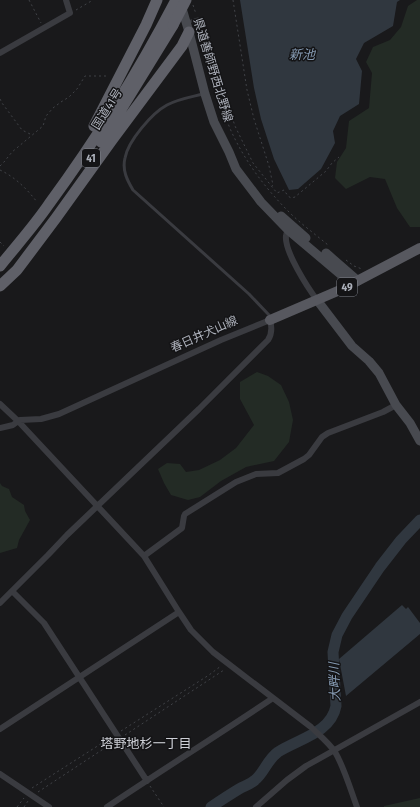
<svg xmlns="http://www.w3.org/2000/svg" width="420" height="807" font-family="'Fira Sans Condensed','Noto Sans JP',sans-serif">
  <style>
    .green { fill: #232b25 }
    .water { fill: #30373f }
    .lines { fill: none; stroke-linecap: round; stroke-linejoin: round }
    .river { stroke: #30373f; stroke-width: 11 }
    .path { stroke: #404247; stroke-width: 1; stroke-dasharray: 2 3; stroke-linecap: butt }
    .service { stroke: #3a3b40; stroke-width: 3 }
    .minor { stroke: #3a3b40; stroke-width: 6 }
    .secondary { stroke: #484a50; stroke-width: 9 }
    .primary { stroke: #57585f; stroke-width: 10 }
    .trunk { stroke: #5f6068; stroke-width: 11 }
    .trunk-bridge { stroke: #5f6068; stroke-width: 11 }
    .labels { text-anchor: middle; stroke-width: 3; stroke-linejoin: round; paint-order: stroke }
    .shield { fill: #141416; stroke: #7e8189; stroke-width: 1 }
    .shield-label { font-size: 11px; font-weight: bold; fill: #acb0ba }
    .street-label { font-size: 12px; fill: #acb0ba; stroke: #141416 }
    .water-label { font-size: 13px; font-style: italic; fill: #869bb3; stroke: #141416 }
    .neighbourhood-label { font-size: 13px; fill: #cdcfd6; stroke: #141416 }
  </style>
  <rect width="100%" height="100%" fill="#19191b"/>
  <path class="green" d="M417,0H420V227H410L397,208L385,179L370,177L346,189L335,178L337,162L346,148L349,121L369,108L372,73L366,62L373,47L390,40L401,27L408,6Z
    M257,372L268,376L281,385L289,402L293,420L289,442L274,461L246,467L221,481L200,497L188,500L171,495L164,483L158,469L167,463L180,464L186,472L199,470L220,460L236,448L254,425L240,399V382Z
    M0,483L2,486L9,489L12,497L24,505L25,511L30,520L19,540L17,548L0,553Z
    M420,798V807H384V806Z"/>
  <path class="water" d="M240,0H400L397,2L393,26L364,43L356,59L362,71L359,104L340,116L333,131L335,143L321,169L298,189L289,190L274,159L261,119L254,88Z
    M402,605L406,609L408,607L420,623V634L346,696L339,659Z"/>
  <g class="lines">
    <path class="river" d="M211,807C220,801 229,795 239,789C244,786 251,784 255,780C264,773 267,760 278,752C298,739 331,733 336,706L333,652L337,635L347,616L380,567L401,540L420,520"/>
    <path class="path" d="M29,0L41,23
      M233,0L247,90L254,119L269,166L273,185L272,186
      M193,5L196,14
      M76,10L93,0
      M199,24C207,53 214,82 223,110C226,118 229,127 233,135C247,164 266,189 289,212C301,224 315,234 328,245
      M206,49H209L214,56L230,111L235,126L253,163L277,193L284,190L288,196L291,198L295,197L326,171L332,163L339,157
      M0,99L2,103L22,130L32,135
      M0,166L4,162L12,152L43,126L46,116L53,108L61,102L69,97L77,89L85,76H108
      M0,170C15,177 27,189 37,202
      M0,242L4,246
      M346,260L354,266L362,269
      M121,731L209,675L221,666
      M125,735L224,670
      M150,786L164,807
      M32,788L110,738
      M38,792L114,742
      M17,807L24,798
      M24,807L28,801"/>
    <path class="service" d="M188,22L198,19
      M203,94C191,97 178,99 167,105C152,113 128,141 125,158C122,170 127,180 133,190L249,294L269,315L270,318"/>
    <path class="minor" d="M0,53L70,13L66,0
      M288,230C287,232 286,234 286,236C284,251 308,288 317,300
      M0,404L18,421L20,420L41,419L59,414L221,340L270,320C272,327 272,334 268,340L199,409L67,535L48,555L0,603
      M0,428L13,425L18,421L144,556L179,612L191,630L213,652L311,727C319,735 329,743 335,752C344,767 351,791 357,807
      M144,556L182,528L184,516L185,514L236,482L256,474L278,473L304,459L309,455L322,437L328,433L383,412L396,405
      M12,591L44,623L147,781
      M0,729L179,612
      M0,774L49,807
      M107,807C162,770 218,735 273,698
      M256,807L287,780L306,766L420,702"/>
    <path class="secondary" d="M181,5L189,32L205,94L214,122L229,152L236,169L261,202L288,230L352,284
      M281,216L306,238
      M326,253L358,281
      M317,300L352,346L369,361L379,373L396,405L410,423L420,441"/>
    <path class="primary" d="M270,320L340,290L420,248"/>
    <path class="trunk" d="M94,126L146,25L157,0
      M101,142L173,25
      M0,266C16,246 34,226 49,204C96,140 139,71 176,0
      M0,286L17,270L56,218L112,140L182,46L189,32"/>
    <path class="trunk-bridge" d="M173,25L186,0"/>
  </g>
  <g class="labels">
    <g class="shield">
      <rect x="82" y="149" width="18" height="18" rx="3"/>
      <rect x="337" y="278" width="20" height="18" rx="3"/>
    </g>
    <g class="shield-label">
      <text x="91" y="162">41</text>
      <text x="347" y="291">49</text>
    </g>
    <g class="street-label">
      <text transform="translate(213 70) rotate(73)" y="4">県道善師野西北野線</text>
      <text transform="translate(107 109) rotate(-58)" y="4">国道41号</text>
      <text transform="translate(204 334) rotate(-24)" y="4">春日井犬山線</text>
    </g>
    <g class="water-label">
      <text x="302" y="59">新池</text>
      <text transform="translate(334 682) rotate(-92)" y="5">大畔川</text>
    </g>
    <g class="neighbourhood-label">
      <text x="146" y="748">塔野地杉一丁目</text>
    </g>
  </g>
</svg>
